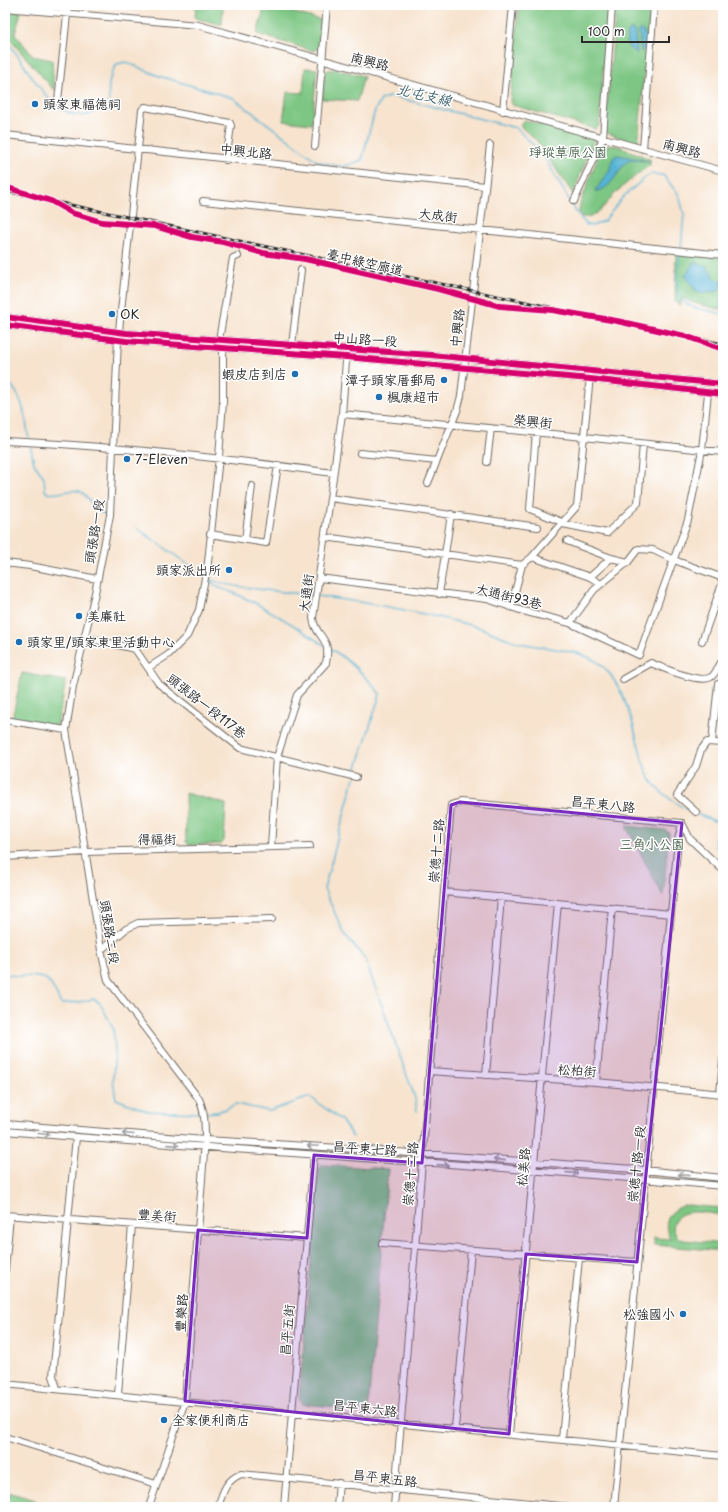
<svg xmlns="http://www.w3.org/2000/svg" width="728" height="1512" font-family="'Playpen Sans','LXGW WenKai TC',sans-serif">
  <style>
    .green { fill: #7dc683; stroke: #547857 }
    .water { fill: #56b3d4; stroke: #406f80 }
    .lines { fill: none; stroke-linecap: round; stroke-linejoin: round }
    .stream { stroke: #56b3d4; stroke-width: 1.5 }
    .minor-casing { stroke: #726b64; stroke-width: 8 }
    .major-casing { stroke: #726b64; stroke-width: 8 }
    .minor { stroke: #fff; stroke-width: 6 }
    .major { stroke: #fff; stroke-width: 7 }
    .rail-casing { stroke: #2b2b2b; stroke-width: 3 }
    .rail { stroke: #fff; stroke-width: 1.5; stroke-dasharray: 4.5; stroke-linecap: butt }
    .cycleway-casing { stroke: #fff; stroke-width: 8 }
    .cycleway { stroke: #d6006c; stroke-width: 6 }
    .oneway { stroke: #a0a0a0 }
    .marked { fill: #7b2cbf; fill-opacity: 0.2; stroke: #7b2cbf; stroke-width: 3; stroke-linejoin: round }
    .poi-dot { fill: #1f6fb2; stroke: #fff; stroke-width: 1.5 }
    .labels { text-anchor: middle; stroke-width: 3; stroke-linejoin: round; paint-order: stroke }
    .street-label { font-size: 13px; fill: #2b2b2b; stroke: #fff }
    .poi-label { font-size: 13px; fill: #2b2b2b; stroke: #fff; text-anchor: start }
    .park-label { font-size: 13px; fill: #48614a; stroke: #fff }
    .water-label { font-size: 14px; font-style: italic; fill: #3c616f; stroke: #fff }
  </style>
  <rect width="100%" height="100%" fill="#fff"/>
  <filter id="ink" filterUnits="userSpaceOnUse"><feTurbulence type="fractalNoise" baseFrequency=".025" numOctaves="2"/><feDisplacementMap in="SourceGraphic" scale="8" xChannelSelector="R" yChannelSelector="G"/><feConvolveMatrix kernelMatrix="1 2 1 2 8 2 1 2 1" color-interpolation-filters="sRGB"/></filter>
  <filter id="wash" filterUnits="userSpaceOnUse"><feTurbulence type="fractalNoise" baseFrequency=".012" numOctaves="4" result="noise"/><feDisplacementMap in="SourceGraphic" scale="16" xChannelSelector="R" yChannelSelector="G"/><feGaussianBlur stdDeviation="0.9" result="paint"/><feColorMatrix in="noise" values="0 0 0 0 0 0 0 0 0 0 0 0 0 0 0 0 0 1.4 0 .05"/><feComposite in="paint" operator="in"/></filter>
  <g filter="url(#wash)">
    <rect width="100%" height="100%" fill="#f7e3ce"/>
    <path class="green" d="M196,5H223L222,25L195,18Z
      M265,5L321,20L319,48L313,51L257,34Z
      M519,5H608L599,126L595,129L512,105L510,102Z
      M616,5H651L638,142H632L605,132Z
      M5,11L21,12L15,34L33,56L52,60L54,90L5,34Z
      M305,68L317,69L312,124L283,121L287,92L303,93Z
      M335,69L364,76L357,101L322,99L325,71Z
      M524,120L594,139L573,194L537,141L520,126Z
      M608,144L621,147L650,159V165C640,172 630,180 621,188C608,198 601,218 582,217L579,212L580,204L602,146L607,147Z
      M676,252L723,258V310L693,303L683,298L679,306L675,301Z
      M22,673L66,681L57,727L12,719Z
      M185,793L226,804L224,841L220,844L189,845L186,842Z
      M626,826L665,830L669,833L663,896Z
      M323,1165L388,1169L368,1410L302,1404L299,1400L319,1168Z
      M688,1205L723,1208V1215C707,1214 675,1204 673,1228L678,1238L683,1240L723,1244V1251L654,1245V1238L671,1239C660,1224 670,1207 688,1205Z
      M5,1491L35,1500L34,1507H5Z"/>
    <path class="water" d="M631,29L635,32L637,53C626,50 623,37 631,29Z
      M641,29C648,36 649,46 641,52L639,31Z
      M617,155L650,161L629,160C617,170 611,191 595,191L609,171L613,158Z
      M694,262L707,266L708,270L713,273L714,278L722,281V286C719,291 716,293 710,291L705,294L696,291L685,276Z"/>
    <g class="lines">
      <path class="stream" d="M5,39C26,61 50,122 87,115C95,114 102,107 109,103C108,88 108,77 117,64L126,62L159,76L233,98L317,161L342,167L362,160L375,110L381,100L391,96L516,128L542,153L578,215L587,225L592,226L604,221L623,197L646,177L651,174L663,175L679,195L684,214L681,248
        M680,252C679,269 670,297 690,306C699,310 713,311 723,314
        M5,378C24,397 25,415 29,440
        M30,444L34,464L44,477L45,490L47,493C58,496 68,488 79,491C88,494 90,505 96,510C99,513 105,514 108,515
        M137,528L204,576
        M207,578C219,587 294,593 313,595
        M210,580C215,589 222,588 231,592C264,605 294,626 324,645
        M317,596C370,603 422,612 474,626C491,631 507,640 525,644C553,650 590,648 609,673C622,690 631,715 636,736C641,751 642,766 650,779C656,790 680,807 692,812
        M329,648C346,657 368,678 380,694L355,774
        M354,778L324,889L344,933L365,959L415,1098L417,1111
        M697,814L717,822L720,830L715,838L716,847L723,850
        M5,974C9,976 15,975 20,976C51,976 48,978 61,1004L79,1002L93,999L100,1003L113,1028L115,1049L113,1081L116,1099L147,1111L201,1113
        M204,1113L218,1112L236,1104L269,1111L310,1097L341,1120L353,1137"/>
    </g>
  </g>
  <g filter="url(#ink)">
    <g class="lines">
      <defs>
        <path id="minor" d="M5,8L198,25L723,171
          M58,101L68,5
          M503,111L513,5
          M5,135L485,186
          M315,146L327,5
          M643,149L654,5
          M203,201L723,255
          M574,201L603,138L612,5
          M219,340L233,258L238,256
          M292,345L301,270
          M342,414L584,437L723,452
          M536,432L530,509L564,523
          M5,441C115,446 224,458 333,473
          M360,453L437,461
          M487,462L491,428
          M428,483L457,411L461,396L490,145
          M330,498L538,527
          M563,524L607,533L638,503L643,444
          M210,534L266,543L278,465
          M325,537L522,565
          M245,540L252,486
          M567,541L611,558L628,562
          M532,557L590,577L601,584
          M5,563L30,566L97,579
          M522,565L532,557L577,506L590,376
          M590,577L611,558
          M319,578L487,599L523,611L570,623L639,655L688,520L702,450L708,393
          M439,594L451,514
          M511,607L522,565
          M570,623L594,590L628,562L638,549L653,550L674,560L723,578
          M84,637L135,649L159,684L240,748L356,777
          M702,641L723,581
          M148,668L168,655L187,636L199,610L208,562L219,457L223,402V349
          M623,679L651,663C663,668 700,684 711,677C716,674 719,664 723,660
          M5,720L66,730
          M712,742L718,684
          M696,812L677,795L696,766L701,750L707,742L723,743
          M271,847L277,757L297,695L326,663C332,636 315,638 313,618L342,414L347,348
          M5,857L86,852L310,846
          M444,892L671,914
          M101,950L126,929L138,923L272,919
          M429,1071L596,1082L723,1094
          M486,1075L501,897
          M596,1082L612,908
          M720,1094L723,1060
          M5,1124L205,1140L340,1148L634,1169L723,1178
          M5,1131C244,1152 484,1164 723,1186
          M5,1215L307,1238
          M382,1243L637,1262
          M5,1270L10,1216
          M5,1384L723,1456
          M57,1388L53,1376L76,1137
          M118,1394L132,1225
          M455,1428L471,1250
          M509,1434L558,903
          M5,1437L156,1484
          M562,1439L579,1258
          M149,1507L185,1401L205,1140C205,1125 205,1112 199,1099L108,980L101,950L66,730L73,686L95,593L110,515L118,340L142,110L145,107L230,123L231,126L226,160
          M218,1507C223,1492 225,1481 241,1474L570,1507
          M284,1507L314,1155
          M337,1507L339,1483
          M394,1507L451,805L460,802L682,823L690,839L723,870
          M614,1507L678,840L682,823"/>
        <path id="major" d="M5,317L126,333L431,355L723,384
          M5,325L126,341L346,357L590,379L723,394"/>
      </defs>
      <use href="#minor" class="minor-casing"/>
      <use href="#major" class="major-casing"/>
      <use href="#minor" class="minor"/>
      <use href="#major" class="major"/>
      <defs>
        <path id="rail" d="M5,191L723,344"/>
      </defs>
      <use href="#rail" class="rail-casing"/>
      <use href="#rail" class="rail"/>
      <defs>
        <path id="cycleway" d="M5,187L51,201L72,213L102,222L155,226L192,237L223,242L263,253L305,259L438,289L500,306L552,310L617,321L685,336L723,349
          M5,317L126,333L431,355L723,384
          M5,325L126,341L346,357L590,379L723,394"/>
      </defs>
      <use href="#cycleway" class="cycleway-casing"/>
      <use href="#cycleway" class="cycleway"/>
    </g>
    <defs><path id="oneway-shaft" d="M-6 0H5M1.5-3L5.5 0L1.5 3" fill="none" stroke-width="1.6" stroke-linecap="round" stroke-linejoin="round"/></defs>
    <g class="oneway">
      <use href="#oneway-shaft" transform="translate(44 1134) rotate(5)"/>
      <use href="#oneway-shaft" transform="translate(128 1134) rotate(-175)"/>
      <use href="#oneway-shaft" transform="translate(173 1145) rotate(4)"/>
      <use href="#oneway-shaft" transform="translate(313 1146) rotate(-177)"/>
      <use href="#oneway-shaft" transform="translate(499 1160) rotate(-176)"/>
      <use href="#oneway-shaft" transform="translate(443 1165) rotate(4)"/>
      <use href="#oneway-shaft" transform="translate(572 1173) rotate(4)"/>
      <use href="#oneway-shaft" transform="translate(684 1175) rotate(-175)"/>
    </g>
  </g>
  <path class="marked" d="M460,802L682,823L637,1262L526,1254L509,1434L185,1401L198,1230L307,1238L314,1155L422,1163L451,805Z"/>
  <g class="poi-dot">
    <circle cx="35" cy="104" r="4"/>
    <circle cx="112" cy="314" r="4"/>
    <circle cx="295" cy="374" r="4"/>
    <circle cx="444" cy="380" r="4"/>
    <circle cx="379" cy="397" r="4"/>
    <circle cx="127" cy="459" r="4"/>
    <circle cx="229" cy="570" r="4"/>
    <circle cx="79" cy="616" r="4"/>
    <circle cx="19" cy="642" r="4"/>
    <circle cx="683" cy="1314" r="4"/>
    <circle cx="164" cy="1420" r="4"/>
  </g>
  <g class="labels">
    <g class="street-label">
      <text transform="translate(370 61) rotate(14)" y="5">南興路</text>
      <text transform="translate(682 148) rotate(15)" y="5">南興路</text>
      <text transform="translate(246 151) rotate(6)" y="5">中興北路</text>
      <text transform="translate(438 215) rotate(6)" y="5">大成街</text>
      <text transform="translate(365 262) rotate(13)" y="5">臺中綠空廊道</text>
      <text transform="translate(457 328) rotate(-84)" y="5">中興路</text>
      <text transform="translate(365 339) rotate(4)" y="5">中山路一段</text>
      <text transform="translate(533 421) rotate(5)" y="5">榮興街</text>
      <text transform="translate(94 531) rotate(-81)" y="5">頭張路一段</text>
      <text transform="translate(306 593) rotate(-83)" y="5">大通街</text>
      <text transform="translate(509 596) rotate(14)" y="5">大通街93巷</text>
      <text transform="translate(207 706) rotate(38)" y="5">頭張路一段117巷</text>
      <text transform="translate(603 804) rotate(6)" y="5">昌平東八路</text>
      <text transform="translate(157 839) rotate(-1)" y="5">得福街</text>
      <text transform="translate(436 851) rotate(-85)" y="5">崇德十二路</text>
      <text transform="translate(110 932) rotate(81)" y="5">頭張路二段</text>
      <text transform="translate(577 1070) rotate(4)" y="5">松柏街</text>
      <text transform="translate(365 1148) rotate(4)" y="5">昌平東七路</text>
      <text transform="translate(636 1164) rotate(-84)" y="5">崇德十路一段</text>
      <text transform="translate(523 1167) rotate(-85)" y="5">松美路</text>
      <text transform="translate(410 1174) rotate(-85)" y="5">崇德十二路</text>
      <text transform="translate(157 1215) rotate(4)" y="5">豐美街</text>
      <text transform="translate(181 1313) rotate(-86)" y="5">豐樂路</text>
      <text transform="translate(287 1330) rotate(-85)" y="5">昌平五街</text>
      <text transform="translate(365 1408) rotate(6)" y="5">昌平東六路</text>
      <text transform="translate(385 1478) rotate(7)" y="5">昌平東五路</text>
    </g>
    <g class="poi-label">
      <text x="43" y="109">頭家東福德祠</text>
      <text x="120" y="319">OK</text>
      <text x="287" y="379" text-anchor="end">蝦皮店到店</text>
      <text x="436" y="385" text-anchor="end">潭子頭家厝郵局</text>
      <text x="387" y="402">楓康超市</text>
      <text x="135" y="464">7-Eleven</text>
      <text x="221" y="575" text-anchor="end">頭家派出所</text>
      <text x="87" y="621">美廉社</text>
      <text x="27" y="647">頭家里/頭家東里活動中心</text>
      <text x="675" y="1319" text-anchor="end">松強國小</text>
      <text x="172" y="1425">全家便利商店</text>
    </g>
    <g class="park-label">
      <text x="568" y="157">琤瑽草原公園</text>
      <text x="652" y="849">三角小公園</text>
    </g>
    <g class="water-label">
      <text transform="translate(424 95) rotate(13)" y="5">北屯支線</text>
    </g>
  </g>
  <rect width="728" height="1512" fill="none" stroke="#fff" stroke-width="20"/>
  <path d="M582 36v6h87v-6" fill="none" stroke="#2b2b2b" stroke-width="2"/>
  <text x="588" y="36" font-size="12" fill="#2b2b2b" stroke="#ffffff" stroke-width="3" paint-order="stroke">100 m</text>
</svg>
